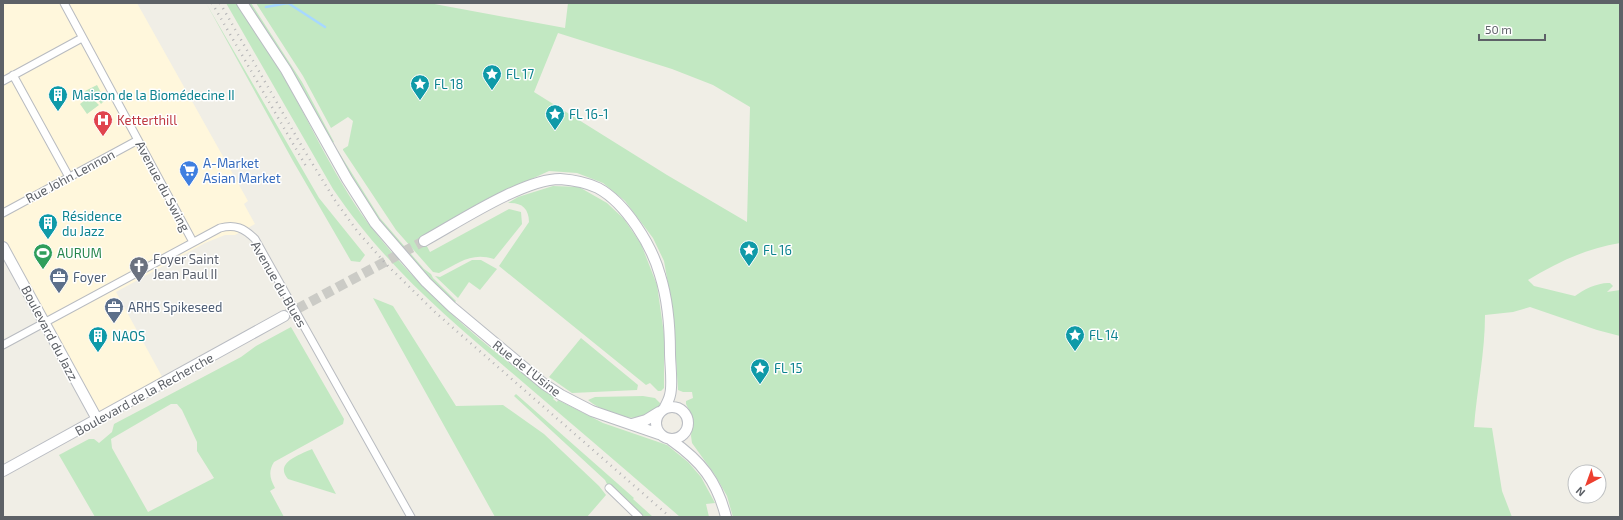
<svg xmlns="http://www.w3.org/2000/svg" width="1623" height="520" font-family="'Exo 2',sans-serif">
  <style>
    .commercial { fill: #fff7dc }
    .green { fill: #c2e8c2; fill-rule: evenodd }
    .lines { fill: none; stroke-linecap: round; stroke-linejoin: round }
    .stream { stroke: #a7d8ff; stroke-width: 2.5 }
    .secondary-tunnel { stroke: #cbcbc6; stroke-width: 10; stroke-dasharray: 10 5; stroke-linecap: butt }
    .minor-casing { stroke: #b8bbc0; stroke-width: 9 }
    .secondary-casing { stroke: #b9bcc2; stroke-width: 12 }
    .minor { stroke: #fff; stroke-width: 7 }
    .secondary { stroke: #fff; stroke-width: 10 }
    .rail { stroke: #b5b5b7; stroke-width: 2.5; stroke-dasharray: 1 5; stroke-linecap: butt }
    .labels { text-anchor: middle; stroke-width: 3; stroke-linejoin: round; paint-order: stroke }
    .culture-label { font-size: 13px; fill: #0d838f; stroke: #fff; text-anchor: start }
    .health-label { font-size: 13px; fill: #be3a42; stroke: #fff; text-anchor: start }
    .shop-label { font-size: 13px; fill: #366cbe; stroke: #fff; text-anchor: start }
    .street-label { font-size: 13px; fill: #5d6167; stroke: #fff }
    .leisure-label { font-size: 13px; fill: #27864d; stroke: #fff; text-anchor: start }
    .worship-label { font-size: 13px; fill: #5b616d; stroke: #fff; text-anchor: start }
    .service-label { font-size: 13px; fill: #4e5e75; stroke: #fff; text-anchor: start }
  </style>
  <rect width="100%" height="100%" fill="#f0eee6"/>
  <path class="commercial" d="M3,3H137L248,201L244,204L255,224L235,235H225L205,243L116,292L165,382L97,419L3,247Z"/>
  <path class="green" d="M206,3L319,198L365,255L360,262L351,261L293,161Z
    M226,3H236C250,25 265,46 279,69C311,123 336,183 375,232C425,296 489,350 555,397L553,399L557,402L558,400L603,423L667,445L688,462L701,477L715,503L706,504L709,517H680C625,469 568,421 511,372C443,314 384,264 333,189Z
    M247,3H251L302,82L334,142L331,144L299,82Z
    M256,3H429L565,28L568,3H1620V243C1587,248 1556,263 1528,280L1534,286L1575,296C1584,289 1599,282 1610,283L1613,286L1607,292L1620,290V336L1597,330L1530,307L1513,312L1485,315C1485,353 1477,389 1474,427L1492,428L1502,491L1512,517H733L727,496L715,475L692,443L691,436L693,418L686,404V401L693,398L692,392H683L678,390L673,312L664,261L653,238L625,201L603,183L577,173L549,171L503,192L422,237L430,252L509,209L521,212L522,224L494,259C471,252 459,263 439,273L433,272L396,230L343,150V149L348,146L353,121L348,117L331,128L303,76ZM558,33L672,69L713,85L750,107L747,222L667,175L534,92Z
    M97,85L105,100L101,104L92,92L87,95L85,91Z
    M90,96L99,105L87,114L80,104Z
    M338,151L380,218L424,269L431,274L433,278L456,301L454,303C428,277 400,250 378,220C363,198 349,175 336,152Z
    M553,186L579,187L607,203L624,219L641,244L657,285L664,334V388L661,391H658L650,383L646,385L499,266L529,222C529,208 521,202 508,203L518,197Z
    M472,260H481L497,269L480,290L469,282L458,298L435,276L440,277Z
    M373,298L393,306L456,406L503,405L544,434L599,486L606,495L587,517H495Z
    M291,327L344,419L343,424L274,462C268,472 270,478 275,488L270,491L284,517H95L59,455L89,439H94L99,443L112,432L114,424L241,357L256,346ZM171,404H177L182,410L197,442V451L214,478L148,512L112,448L111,439Z
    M581,338L638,385L637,390L572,393L549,377Z
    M516,394L634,498L633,499L653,517H639L609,488L605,480L514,396Z
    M643,396L655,398L661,404C643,421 630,421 607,411C600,408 594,405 588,400L595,397Z
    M312,449L336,494L288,479C274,463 299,455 312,449Z"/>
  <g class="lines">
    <path class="stream" d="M288,3L325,27
      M266,7L288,3"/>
    <path class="secondary-tunnel" d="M284,316L424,241"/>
    <defs>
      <path id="minor" d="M64,3L193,242
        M13,75L69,177
        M3,81L82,38
        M3,213L138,140
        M3,345L220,228C235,224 244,228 255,239L411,517
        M609,488L639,517"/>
      <path id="secondary" d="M242,3L286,70L347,179L375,223L426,282L452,307L544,384L561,395L592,411L659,434
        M424,241C457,223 523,179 560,179C572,180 588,183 598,188C626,203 652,246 660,275C668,300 670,327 670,353C670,364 673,385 670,395C669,400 666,405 664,409
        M3,247L97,419
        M656 423a16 16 0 1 1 32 0a16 16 0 1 1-32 0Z
        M632,424L646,420L659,412
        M671,440C701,461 717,481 726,517
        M3,471L284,316"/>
    </defs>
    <use href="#minor" class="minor-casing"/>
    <use href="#secondary" class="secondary-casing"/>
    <use href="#minor" class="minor"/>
    <use href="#secondary" class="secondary"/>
    <path class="rail" d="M212,3L307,168
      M220,3L304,150L336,202L358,232L386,264L436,313L670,517"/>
  </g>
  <defs>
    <symbol id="sight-pin" viewBox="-11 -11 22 30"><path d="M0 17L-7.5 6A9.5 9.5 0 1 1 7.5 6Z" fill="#0f9aa8" stroke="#fff"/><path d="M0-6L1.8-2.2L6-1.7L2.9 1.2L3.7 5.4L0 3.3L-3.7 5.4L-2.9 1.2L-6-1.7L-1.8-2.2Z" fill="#fff"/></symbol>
    <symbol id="building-pin" viewBox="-11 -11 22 30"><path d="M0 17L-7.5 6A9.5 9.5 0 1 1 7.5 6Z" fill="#0f9aa8" stroke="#fff"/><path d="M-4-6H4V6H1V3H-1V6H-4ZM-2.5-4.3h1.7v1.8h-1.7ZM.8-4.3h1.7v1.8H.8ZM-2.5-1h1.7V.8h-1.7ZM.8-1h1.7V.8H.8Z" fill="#fff"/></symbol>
    <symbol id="hospital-pin" viewBox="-11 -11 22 30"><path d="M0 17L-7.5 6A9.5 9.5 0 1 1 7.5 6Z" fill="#e0444e" stroke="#fff"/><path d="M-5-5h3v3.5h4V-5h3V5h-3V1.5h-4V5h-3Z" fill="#fff"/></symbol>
    <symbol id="supermarket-pin" viewBox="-11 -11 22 30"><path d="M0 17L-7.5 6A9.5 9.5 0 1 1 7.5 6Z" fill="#3f7fe0" stroke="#fff"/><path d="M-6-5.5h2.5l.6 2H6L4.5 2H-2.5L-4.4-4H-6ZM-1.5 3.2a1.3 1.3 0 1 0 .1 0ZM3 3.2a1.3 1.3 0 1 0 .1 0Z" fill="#fff"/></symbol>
    <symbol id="stadium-pin" viewBox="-11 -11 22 30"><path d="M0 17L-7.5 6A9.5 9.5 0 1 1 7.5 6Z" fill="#2e9e5b" stroke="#fff"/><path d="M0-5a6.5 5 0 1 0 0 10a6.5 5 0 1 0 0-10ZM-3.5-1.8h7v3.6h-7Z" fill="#fff"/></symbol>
    <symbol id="church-pin" viewBox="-11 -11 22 30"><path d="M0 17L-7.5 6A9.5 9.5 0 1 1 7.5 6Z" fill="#6b7280" stroke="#fff"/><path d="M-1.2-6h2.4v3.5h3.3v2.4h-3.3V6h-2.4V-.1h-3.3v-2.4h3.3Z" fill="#fff"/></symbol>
    <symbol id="office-pin" viewBox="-11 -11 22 30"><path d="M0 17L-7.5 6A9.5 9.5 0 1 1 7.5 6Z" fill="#5c6f8a" stroke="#fff"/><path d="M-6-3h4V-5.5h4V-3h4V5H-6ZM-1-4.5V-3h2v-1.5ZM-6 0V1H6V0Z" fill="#fff"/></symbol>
  </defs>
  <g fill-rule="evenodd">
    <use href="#sight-pin" x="481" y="63" width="22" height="30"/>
    <use href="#sight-pin" x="409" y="73" width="22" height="30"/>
    <use href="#building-pin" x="47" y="84" width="22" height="30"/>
    <use href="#sight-pin" x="544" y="103" width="22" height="30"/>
    <use href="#hospital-pin" x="92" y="109" width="22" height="30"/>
    <use href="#supermarket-pin" x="178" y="159" width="22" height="30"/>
    <use href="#building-pin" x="37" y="212" width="22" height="30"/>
    <use href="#sight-pin" x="738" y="239" width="22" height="30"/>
    <use href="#stadium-pin" x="32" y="242" width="22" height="30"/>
    <use href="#church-pin" x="128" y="255" width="22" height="30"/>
    <use href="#office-pin" x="48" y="266" width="22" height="30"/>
    <use href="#office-pin" x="103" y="296" width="22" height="30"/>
    <use href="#sight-pin" x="1064" y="324" width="22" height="30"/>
    <use href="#building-pin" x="87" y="325" width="22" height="30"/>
    <use href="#sight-pin" x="749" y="357" width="22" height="30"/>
  </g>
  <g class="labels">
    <g class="culture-label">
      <text x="506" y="79">FL 17</text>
      <text x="434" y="89">FL 18</text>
      <text x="72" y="100">Maison de la Biomédecine II</text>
      <text x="569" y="119">FL 16-1</text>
      <text x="62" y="221">Résidence<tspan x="62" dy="15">du Jazz</tspan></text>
      <text x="763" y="255">FL 16</text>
      <text x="1089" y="340">FL 14</text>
      <text x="112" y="341">NAOS</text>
      <text x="774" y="373">FL 15</text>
    </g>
    <g class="health-label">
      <text x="117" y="125">Ketterthill</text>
    </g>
    <g class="shop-label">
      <text x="203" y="168">A-Market<tspan x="203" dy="15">Asian Market</tspan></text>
    </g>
    <g class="street-label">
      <text transform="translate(70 176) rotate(-28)" y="5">Rue John Lennon</text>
      <text transform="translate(163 186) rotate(62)" y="5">Avenue du Swing</text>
      <text transform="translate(279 284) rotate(60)" y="5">Avenue du Blues</text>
      <text transform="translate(50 333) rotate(62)" y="5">Boulevard du Jazz</text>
      <text transform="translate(527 368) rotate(38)" y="5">Rue de l'Usine</text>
      <text transform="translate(144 394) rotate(-29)" y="5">Boulevard de la Recherche</text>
    </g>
    <g class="leisure-label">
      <text x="57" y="258">AURUM</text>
    </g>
    <g class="worship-label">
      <text x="153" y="264">Foyer Saint<tspan x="153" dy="15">Jean Paul II</tspan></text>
    </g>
    <g class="service-label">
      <text x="73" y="282">Foyer</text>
      <text x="128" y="312">ARHS Spikeseed</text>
    </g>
  </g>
  <rect width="1623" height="520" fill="none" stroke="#5d6167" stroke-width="8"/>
  <g transform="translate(1587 484) rotate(221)"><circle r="19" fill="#ffffff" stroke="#bec0c2"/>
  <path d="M0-3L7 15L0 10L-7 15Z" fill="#ed3f2f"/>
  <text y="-6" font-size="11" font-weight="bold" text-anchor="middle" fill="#5d6167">N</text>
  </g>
  <path d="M1479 34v6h66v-6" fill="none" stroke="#5d6167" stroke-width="2"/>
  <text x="1485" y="34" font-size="12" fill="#5d6167" stroke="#ffffff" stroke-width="3" paint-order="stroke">50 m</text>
</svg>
